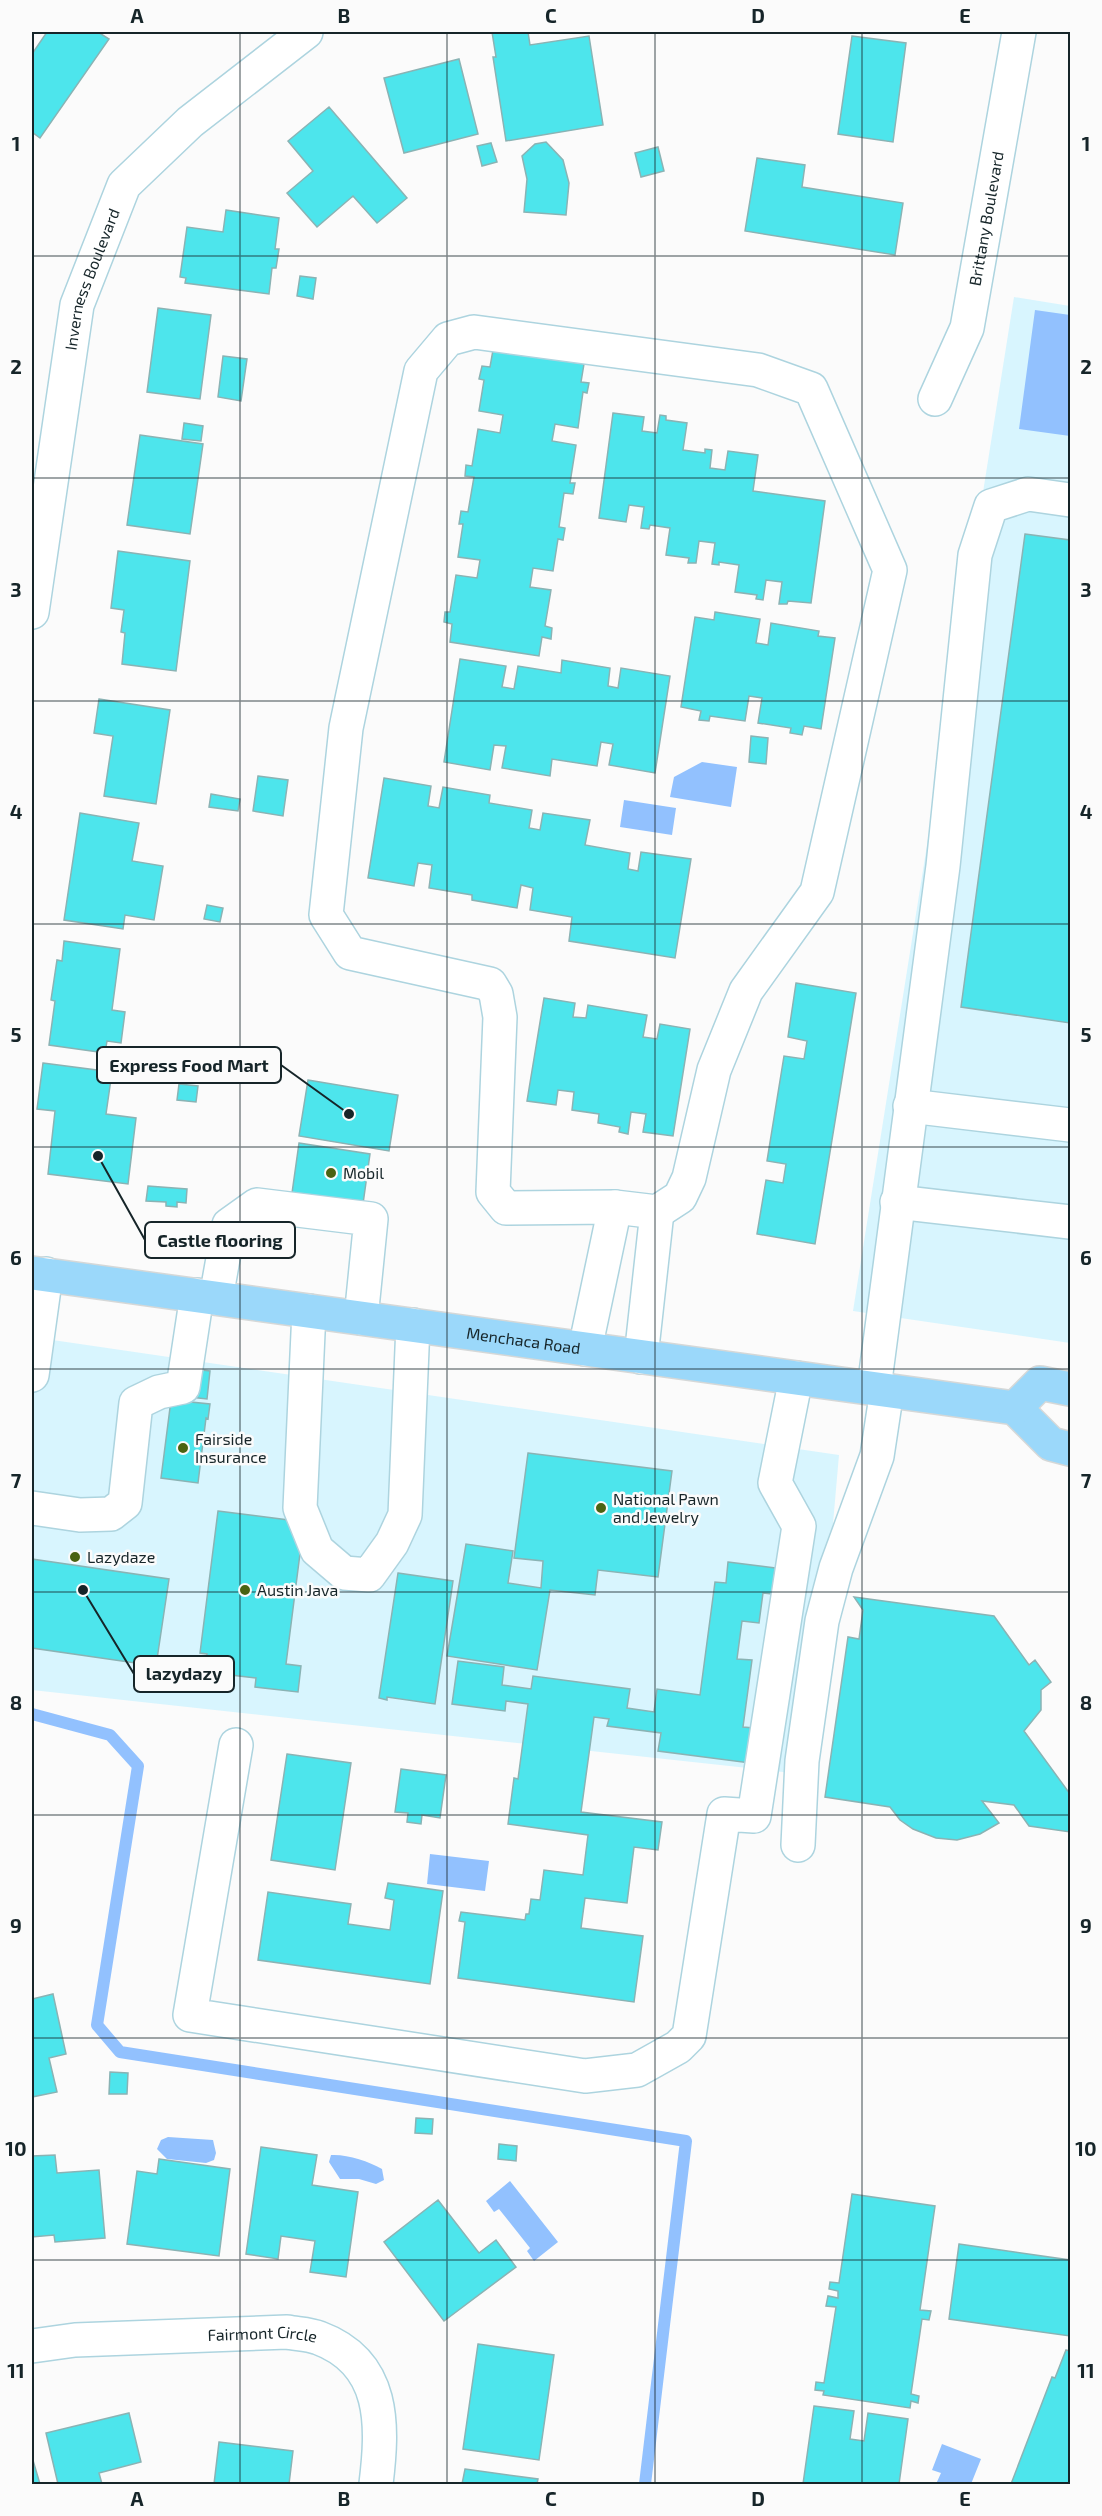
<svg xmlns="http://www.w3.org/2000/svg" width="1102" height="2516" font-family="'Exo 2',sans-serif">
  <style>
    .built { fill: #d8f5fe }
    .water { fill: #92c1fe }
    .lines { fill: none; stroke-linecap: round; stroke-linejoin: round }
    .stream { stroke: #92c1fe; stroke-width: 12 }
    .building { fill: #4de5ec; stroke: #8ab3b4; stroke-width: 1.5 }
    .minor-casing { stroke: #add4df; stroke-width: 36 }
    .major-casing { stroke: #d5d8d8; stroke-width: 36 }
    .minor { stroke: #fff; stroke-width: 33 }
    .major { stroke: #9bd8fa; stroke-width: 33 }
    .grid { fill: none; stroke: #162529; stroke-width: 1.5; stroke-opacity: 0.55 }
    .poi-dot { fill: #4a6312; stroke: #fbfbfb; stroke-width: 2 }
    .labels { text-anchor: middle; stroke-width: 5; stroke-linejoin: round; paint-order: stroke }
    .street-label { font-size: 16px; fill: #162529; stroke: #fbfbfb }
    .poi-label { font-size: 16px; fill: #162529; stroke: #fbfbfb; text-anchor: start }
    .leader { fill: none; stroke: #162529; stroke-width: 2 }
    .callout-dot { fill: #162529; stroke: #fbfbfb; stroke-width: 2 }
    .callout { fill: #fbfbfb; stroke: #162529; stroke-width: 2 }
    .callout-label { font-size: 18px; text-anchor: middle; font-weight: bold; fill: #162529 }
    .neatline { fill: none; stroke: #162529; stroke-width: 2 }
    .grid-label { font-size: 20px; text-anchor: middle; font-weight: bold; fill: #162529 }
  </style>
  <rect width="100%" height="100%" fill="#fbfbfb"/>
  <path class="built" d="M1014,297L1070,306V1343L853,1311Z
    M32,1337L839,1455L811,1775L32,1690Z"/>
  <path class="water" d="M1035,310L1070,315V436L1019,429Z
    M702,762L737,767L731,807L670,797L674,777Z
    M624,800L676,808L672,835L620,827Z
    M430,1854L489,1861L485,1891L427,1884Z
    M168,2137L213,2140L216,2153L214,2160L206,2163L167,2159L157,2149L161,2140Z
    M331,2155C347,2154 368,2161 382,2169L384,2180L376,2184L359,2179H340L329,2162Z
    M510,2181L558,2242L534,2261L527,2251L530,2248L499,2209L494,2212L486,2201Z
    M942,2444L981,2459L971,2484H936L941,2473L932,2470Z"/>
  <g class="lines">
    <path class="stream" d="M32,1714L110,1735L138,1766L97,2025L120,2052L686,2141L645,2484"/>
  </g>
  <path class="building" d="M47,32H98L109,39L40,138L32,132V54Z
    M492,32H528L530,45L589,36L603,125L506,141L493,57H496Z
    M852,36L906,43L893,142L838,134Z
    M459,59L478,134L404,153L384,78Z
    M329,107L407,198L377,223L353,196L317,227L287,193L313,171L288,141Z
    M546,142L563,160L569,183L566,215L524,212L527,179L522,156L535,144Z
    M491,143L497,162L482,166L477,146Z
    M658,147L664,171L641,177L635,153Z
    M757,158L805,165L802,187L903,203L895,255L745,231Z
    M226,210L279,218L275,249H279L276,268H272L269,294L185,283L186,278L180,277L187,227L223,232Z
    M300,276L316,278L313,299L297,296Z
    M158,308L211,315L200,399L147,392Z
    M493,350L584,364L581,382L589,383L587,393L583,392L578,428L555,424L552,441L576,445L570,483H575L573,494L564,493L559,527L565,528L563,540L558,539L553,571L533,568L530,587L551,590L545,626L552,628L551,639L542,637L539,656L450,642L452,624L444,622L445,612H450L456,575L477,578L480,560L458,557L463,524H459L461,511L468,512L474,477L465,476L466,465L472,466L478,429L500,433L503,415L479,411L484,380L479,379L482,366L490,367Z
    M223,356L247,359L241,401L218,397Z
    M613,413L644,417L642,431L657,433L660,415L666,416V420L687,423L683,450L705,453V449L712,450L710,468L725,470L728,451L758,455L753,491L825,501L811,603L788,601L787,604H779L782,582L766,580L763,600L756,599L757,595L735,592L739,565L719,562V565L712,564L715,543L699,541L696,563H688L689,558L666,555L670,528L650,525L649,529L641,528L644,507L629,505L626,522L599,518Z
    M184,423L203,426L201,441L182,439Z
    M140,435L203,444L190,534L127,525Z
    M1025,534L1070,540V1023L961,1007Z
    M118,551L190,561L176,671L122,664L125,633L121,632L124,610L111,608Z
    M715,612L760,619L756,643L768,645L771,623L819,631L818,636L835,638L821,729L804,726L802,735L790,733L791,728L758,723L762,698L749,696L745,721L710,716L709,721L699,720L701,711L681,707L695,617L714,620Z
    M460,659L506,666L502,687L514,689L518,666L561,673L562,660L610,668L608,686L618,688L621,668L670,676L655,773L609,765L613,744L601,742L597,766L552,759L550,776L502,768L506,746L494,745L490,770L444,762Z
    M99,699L170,710L156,804L104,796L113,736L94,733Z
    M751,736L768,738L766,764L749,762Z
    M258,776L288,780L283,816L253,811Z
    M384,778L431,786L428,806L439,808L443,787L490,795L489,803L532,810L529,828L540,830L543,813L590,820L585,845L630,853L628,869L638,871L641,852L691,859L675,958L569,941L572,917L530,910L533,888L521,885L517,908L472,900V895L429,888L432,865L418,863L414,886L368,878Z
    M211,794L240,799L238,811L209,807Z
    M80,813L139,823L132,861L163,866L154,920L125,915L123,929L64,920Z
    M207,905L223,908L220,922L204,919Z
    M64,941L120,949L112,1010L125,1012L121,1043L107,1041L105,1053L49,1045L55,1001L51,1000L57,960L62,961Z
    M796,983L856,993L815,1244L757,1234L766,1180L783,1183L786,1164L767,1161L784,1056L804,1059L807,1041L788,1037Z
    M544,998L575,1003L573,1017L586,1018L588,1005L647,1015L643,1037L657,1039L660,1024L690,1029L673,1136L643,1132L646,1114L631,1112L628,1134L619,1132L620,1127L598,1123L599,1114L572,1110L574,1092L558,1090L556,1105L527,1101Z
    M43,1063L112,1072L106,1114L136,1118L128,1184L48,1174L55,1111L37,1109Z
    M308,1080L398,1095L389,1151L299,1136Z
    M179,1084L198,1086L196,1102L177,1100Z
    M299,1143L370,1154L363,1204L292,1193Z
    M148,1186L187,1189L186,1203L177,1202V1207L166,1206V1202L146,1201Z
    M194,1369L210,1371L207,1399L190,1397Z
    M171,1400L210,1404L208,1419L206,1418L198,1483L161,1478Z
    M528,1453L672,1471L658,1577L598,1570L595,1595L550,1590L537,1670L447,1656L466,1544L513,1551L508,1583L541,1588L543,1561L514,1558Z
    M218,1511L304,1522L286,1664L301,1666L298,1692L255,1687L256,1678L205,1672L207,1654L200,1653Z
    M32,1559L169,1579L156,1666L32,1648Z
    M728,1562L775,1568L772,1594L763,1593L759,1623L742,1621L737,1659L752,1660L743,1727L754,1728L750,1763L658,1751L661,1733L607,1726L609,1719L594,1717L581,1812L662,1822L658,1850L634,1847L627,1903L585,1898L581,1928L643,1936L634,2002L458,1978L465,1922L459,1921L461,1912L525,1920L526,1914H529L531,1899L540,1900L544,1870L583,1875L588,1835L508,1824L514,1778L518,1779L528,1704L506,1701L505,1711L452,1704L458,1661L504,1667L502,1685L531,1689L533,1676L630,1689L627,1708L654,1712L657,1689L700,1695L715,1582L726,1583Z
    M398,1573L453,1581L435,1704L387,1697V1700L379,1698Z
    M854,1597L994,1616L1029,1665L1035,1660L1051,1682L1041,1690V1710L1024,1731L1070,1794V1832L1029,1826L1014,1805L982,1801L999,1823L980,1834L957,1840L936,1838L913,1829L900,1820L890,1807L825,1797L848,1637L859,1639L863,1610Z
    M287,1754L351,1763L335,1870L271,1860Z
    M401,1769L446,1775L440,1818L422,1815L421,1824L407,1822L408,1813L395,1812Z
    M388,1883L443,1891L430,1984L258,1960L268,1892L351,1904L348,1924L390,1930L394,1900L385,1898Z
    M53,1994L66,2054L49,2058L57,2092L32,2097V1999Z
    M110,2072L128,2073L127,2094H109Z
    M416,2118L433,2119L432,2134L415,2133Z
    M499,2144L517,2146L516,2161L498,2159Z
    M261,2147L317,2155L312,2185L358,2192L346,2277L310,2272L315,2241L281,2236L278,2259L246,2254Z
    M55,2155L57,2173L99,2170L105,2238L55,2242L54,2235L32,2237V2156Z
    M159,2159L230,2169L219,2256L127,2244L137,2171L157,2174Z
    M852,2194L935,2206L920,2310L931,2311L929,2320L922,2319L911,2394L919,2396L918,2403L911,2401L910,2408L823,2395L824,2391L815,2390L816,2382L824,2383L836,2307L826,2306L828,2296L838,2298V2291L829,2289L830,2282L839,2283Z
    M438,2200L479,2253L496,2240L516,2267L444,2321L384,2242Z
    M959,2244L1070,2260V2336L949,2319Z
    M478,2344L554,2355L539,2460L463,2449Z
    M1066,2350L1070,2351V2484H1011L1052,2377L1055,2378Z
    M814,2406L854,2411L850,2439L864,2441L868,2413L908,2419L899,2484H803Z
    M129,2413L141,2462L99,2473L102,2484H58L46,2433Z
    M219,2442L293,2451L289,2484H214Z
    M32,2457L40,2484H32Z
    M465,2469L538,2479L537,2484H462Z"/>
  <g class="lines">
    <defs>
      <g id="minor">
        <path d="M474,332L758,370L811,389L890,570L817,892L746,991L714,1070L689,1178L680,1197L657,1212L615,1207L506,1208L493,1192L500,1017L496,994L490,984L350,953L326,915L346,728L421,371L448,339Z"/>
        <path id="s1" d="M935,399L967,328L1019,32"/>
        <path id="s2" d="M32,612L77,305L124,185L190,122L306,32"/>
        <path d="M910,1106L1070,1125"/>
        <path d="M897,1202L1070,1222"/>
        <path d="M216,1298L229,1225L257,1205L371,1219L361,1318"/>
        <path d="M309,1311L300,1508L317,1550L344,1573L369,1575L392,1543L405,1515L413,1325"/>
        <path d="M585,1349L615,1207"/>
        <path d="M641,1357L657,1212"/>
        <path d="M32,1375L46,1274"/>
        <path d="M874,1388L943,866L975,555L991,506L1028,494L1070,500"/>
        <path d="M32,1508L80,1515L111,1514L125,1503L136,1403L159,1392L183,1387L197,1295"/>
        <path d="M236,1745L190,2015L585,2076L637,2070L678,2047L689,2036L724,1814L754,1816L799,1526L775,1483L796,1378"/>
        <path d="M798,1845L802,1761L822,1621L836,1568L877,1456L887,1390"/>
        <path id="s3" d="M32,2346L75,2340L287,2332C297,2334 309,2334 319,2338C386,2363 383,2426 376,2484"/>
      </g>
      <g id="major">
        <path id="s4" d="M32,1273L1015,1408L1051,1444L1070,1449"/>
        <path d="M1015,1408L1040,1383L1070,1389"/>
      </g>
    </defs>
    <use href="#minor" class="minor-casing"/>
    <use href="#major" class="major-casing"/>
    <use href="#minor" class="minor"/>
    <use href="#major" class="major"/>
  </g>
  <path class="grid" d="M240,32V2484M447,32V2484M655,32V2484M862,32V2484M32,256H1070M32,478H1070M32,701H1070M32,924H1070M32,1147H1070M32,1369H1070M32,1592H1070M32,1815H1070M32,2038H1070M32,2260H1070"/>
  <g class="poi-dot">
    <circle cx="331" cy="1173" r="6"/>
    <circle cx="183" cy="1448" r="6"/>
    <circle cx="601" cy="1508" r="6"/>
    <circle cx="75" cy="1557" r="6"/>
    <circle cx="245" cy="1590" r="6"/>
  </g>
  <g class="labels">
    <g class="street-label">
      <text dy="6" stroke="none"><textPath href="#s1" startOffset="189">Brittany Boulevard</textPath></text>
      <text dy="6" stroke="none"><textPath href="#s2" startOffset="339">Inverness Boulevard</textPath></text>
      <text dy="6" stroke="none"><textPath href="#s4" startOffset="496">Menchaca Road</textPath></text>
      <text dy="6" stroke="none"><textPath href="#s3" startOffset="231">Fairmont Circle</textPath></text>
    </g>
    <g class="poi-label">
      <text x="343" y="1179">Mobil</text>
      <text x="195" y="1445">Fairside<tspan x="195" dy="18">Insurance</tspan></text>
      <text x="613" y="1505">National Pawn<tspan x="613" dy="18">and Jewelry</tspan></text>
      <text x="87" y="1563">Lazydaze</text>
      <text x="257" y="1596">Austin Java</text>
    </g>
  </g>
  <path class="leader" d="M349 1114L281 1065M98 1156L145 1240M83 1590L134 1674"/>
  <g class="callout-dot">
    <circle cx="349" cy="1114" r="6"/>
    <circle cx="98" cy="1156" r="6"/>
    <circle cx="83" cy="1590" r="6"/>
  </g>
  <g class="callout">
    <rect x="97" y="1047" width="184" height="36" rx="6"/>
    <rect x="145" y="1222" width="150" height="36" rx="6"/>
    <rect x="134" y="1656" width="100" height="36" rx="6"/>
  </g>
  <g class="callout-label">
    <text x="189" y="1072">Express Food Mart</text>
    <text x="220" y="1247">Castle flooring</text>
    <text x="184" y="1680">lazydazy</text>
  </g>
  <rect width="1102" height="2516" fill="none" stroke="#fbfbfb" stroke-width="66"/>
  <rect x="33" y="33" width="1036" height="2450" class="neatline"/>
  <g class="grid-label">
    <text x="137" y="23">A</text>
    <text x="344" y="23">B</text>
    <text x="551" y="23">C</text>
    <text x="758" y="23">D</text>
    <text x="965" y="23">E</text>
    <text x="16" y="151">1</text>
    <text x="1086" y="151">1</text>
    <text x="16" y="374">2</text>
    <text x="1086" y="374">2</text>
    <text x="16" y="597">3</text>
    <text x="1086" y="597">3</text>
    <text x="16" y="819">4</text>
    <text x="1086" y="819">4</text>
    <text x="16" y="1042">5</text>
    <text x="1086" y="1042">5</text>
    <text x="16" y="1265">6</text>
    <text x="1086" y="1265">6</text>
    <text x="16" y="1488">7</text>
    <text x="1086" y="1488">7</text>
    <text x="16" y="1710">8</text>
    <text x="1086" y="1710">8</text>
    <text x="16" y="1933">9</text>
    <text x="1086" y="1933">9</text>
    <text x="16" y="2156">10</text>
    <text x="1086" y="2156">10</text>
    <text x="16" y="2378">11</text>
    <text x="1086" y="2378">11</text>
    <text x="137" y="2506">A</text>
    <text x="344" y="2506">B</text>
    <text x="551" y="2506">C</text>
    <text x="758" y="2506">D</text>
    <text x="965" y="2506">E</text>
  </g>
</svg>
